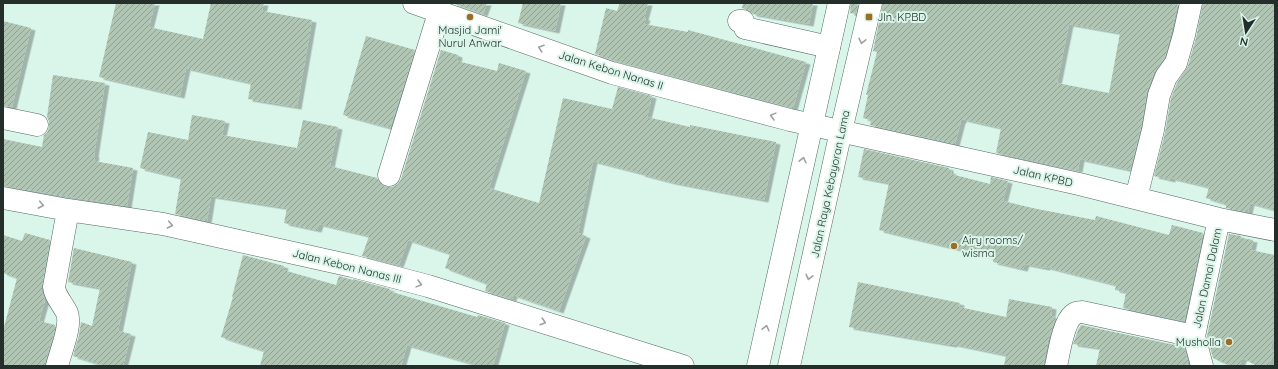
<svg xmlns="http://www.w3.org/2000/svg" width="1278" height="369" font-family="Quicksand,sans-serif">
  <style>
    .building { fill: url(#building-hatch); fill-rule: evenodd; filter: url(#shadow) }
    .lines { fill: none; stroke-linecap: round; stroke-linejoin: round }
    .minor-casing { stroke: #516960; stroke-width: 23 }
    .major-casing { stroke: #516960; stroke-width: 23 }
    .minor { stroke: #fff; stroke-width: 22 }
    .major { stroke: #fff; stroke-width: 22 }
    .oneway { stroke: #9ca19f }
    .poi-dot { fill: #9e6c22; stroke: #daf5ea; stroke-width: 1.5 }
    .labels { text-anchor: middle; stroke-width: 4; stroke-linejoin: round; paint-order: stroke }
    .poi-label { font-size: 11px; fill: #242e2a; stroke: #daf5ea; text-anchor: start }
    .street-label { font-size: 11px; fill: #242e2a; stroke: #daf5ea }
  </style>
  <defs>
    <pattern id="building-hatch" width="6" height="6" patternUnits="userSpaceOnUse"><rect width="6" height="6" fill="#b1c5b4"/><path d="M-1 1l2-2M0 6l6-6M5 7l2-2" fill="none" stroke="#90a093"/></pattern>
    <filter id="shadow"><feDropShadow dx="4.5" dy="2.5" stdDeviation="0" flood-color="#0004"/></filter>
  </defs>
  <rect width="100%" height="100%" fill="#daf5ea"/>
  <path class="building" d="M116,3H155L149,27L203,39L211,3H264L262,11L312,20L297,107L248,99L251,83L186,68L180,96L99,77Z
    M452,3H487L483,14Z
    M523,3H561L555,31L518,23Z
    M620,3H648L644,18H646L644,24L688,32V30L806,62L793,108L616,61L595,54L606,8L617,11Z
    M743,3H813L809,24L753,14L750,11L742,8Z
    M851,3H858L856,14L850,13Z
    M883,3H1178L1165,57L1154,72L1147,91L1141,127L1130,170L1080,159L1078,170L996,153L1001,128L962,119V121H961L955,144L870,125L871,120L863,118L868,95H866L877,52L873,51ZM1069,24L1120,33L1109,93L1057,83Z
    M1203,3H1275V210L1250,203L1248,212L1226,208V204L1206,198L1209,187L1171,178V180L1154,176L1165,133L1171,98L1177,83L1188,66L1196,38Z
    M3,21L31,28L12,107L3,106Z
    M366,36L415,50L390,128L343,115Z
    M441,50L458,55L457,61L497,71L499,63L526,71L489,188L539,203L563,98L612,109L618,87L652,96L647,117L690,127V125L776,142L764,200L671,182L640,174V173L593,161L578,233L586,236L559,311L513,295L512,299L485,291L487,284L445,268L450,254L408,240L399,265L362,256L369,236L319,224L317,230L284,223L287,208L211,196L207,221L175,214L181,178L140,168L148,132L188,140L192,115L225,121L222,135L297,148L303,120L338,127L330,166L377,178L380,183L385,187H392L398,184L401,179Z
    M53,75L105,83L94,155H95L94,161L133,168L127,206L3,186V139L42,147L44,135L47,133L49,127V121L47,117Z
    M864,149L949,168V171L952,172L951,174L990,184L991,177L1008,181L1003,201L1037,209L1095,220L1096,216L1169,235L1172,225L1203,233L1184,321L1123,308L1126,292L1115,290L1116,285L1046,267L1045,268L1025,264L1023,269L993,262L994,258L879,230L889,183L858,177Z
    M25,233L50,240L42,285V293L45,300L39,321L55,325V330L44,366H3V331L17,278L3,273V235L22,241Z
    M1229,234L1241,236V238L1253,240L1251,250L1275,255V337L1270,349L1275,351L1268,366H1257L1243,358L1239,366H1231L1213,358L1207,336Z
    M74,248L132,262L118,331L131,334L123,366H105L73,356L79,335L81,322L92,326L100,288L68,282Z
    M243,255L284,266L283,270L336,285L339,276L353,280V279L390,289L389,291L392,292L477,317L478,315L505,323L493,366H480L407,345L401,366H260L264,351L221,337L233,297H232Z
    M858,282L960,303L959,307L1006,317L1009,299L1052,307L1051,316L1056,317L1048,340L1043,366H1004L1006,355L953,344L952,345L849,327Z
    M1081,325L1184,347L1188,361L1187,366H1096L1100,348L1073,344L1078,330Z"/>
  <g class="lines">
    <defs>
      <path id="minor" d="M414,3L612,73L790,120L1079,184L1219,219L1275,230
        M739,21H743L745,28L829,47
        M3,118L37,125
        M389,175L439,13
        M3,198L68,210L163,224L352,266L428,286L683,366
        M1136,198L1153,130L1159,95L1166,77L1176,63L1184,35L1191,3
        M57,366C60,353 72,326 67,313C63,304 55,297 54,287L68,210
        M1056,366C1059,353 1063,323 1073,315C1076,312 1079,312 1082,312L1194,336
        M1202,366L1194,336L1219,219"/>
      <path id="major" d="M758,366L839,3
        M789,366L841,131L871,3"/>
    </defs>
    <use href="#minor" class="minor-casing"/>
    <use href="#major" class="major-casing"/>
    <use href="#minor" class="minor"/>
    <use href="#major" class="major"/>
  </g>
  <defs><path id="oneway-chevron" d="M-2-3.5L2.5 0L-2 3.5" fill="none" stroke-width="1.6" stroke-linecap="round" stroke-linejoin="round"/></defs>
  <g class="oneway">
    <use href="#oneway-chevron" transform="translate(862 41) rotate(103)"/>
    <use href="#oneway-chevron" transform="translate(541 48) rotate(-161)"/>
    <use href="#oneway-chevron" transform="translate(773 116) rotate(-165)"/>
    <use href="#oneway-chevron" transform="translate(803 160) rotate(-77)"/>
    <use href="#oneway-chevron" transform="translate(41 205) rotate(11)"/>
    <use href="#oneway-chevron" transform="translate(170 225) rotate(12)"/>
    <use href="#oneway-chevron" transform="translate(809 277) rotate(103)"/>
    <use href="#oneway-chevron" transform="translate(419 284) rotate(15)"/>
    <use href="#oneway-chevron" transform="translate(543 322) rotate(17)"/>
    <use href="#oneway-chevron" transform="translate(766 328) rotate(-77)"/>
  </g>
  <g class="poi-dot">
    <circle cx="470" cy="17" r="4"/>
    <rect x="865" y="13" width="8" height="8" rx="2"/>
    <circle cx="954" cy="246" r="4"/>
    <circle cx="1229" cy="342" r="4"/>
  </g>
  <g class="labels">
    <g class="poi-label">
      <text x="877" y="21">Jln. KPBD</text>
      <text x="470" y="34" text-anchor="middle">Masjid Jami'<tspan x="470" dy="13">Nurul Anwar</tspan></text>
      <text x="962" y="244">Airy rooms/<tspan x="962" dy="13">wisma</tspan></text>
      <text x="1221" y="346" text-anchor="end">Musholla</text>
    </g>
    <g class="street-label">
      <text transform="translate(611 70) rotate(17)" y="4">Jalan Kebon Nanas II</text>
      <text transform="translate(1043 176) rotate(13)" y="4">Jalan KPBD</text>
      <text transform="translate(830 184) rotate(-78)" y="4">Jalan Raya Kebayoran Lama</text>
      <text transform="translate(347 266) rotate(14)" y="4">Jalan Kebon Nanas III</text>
      <text transform="translate(1207 278) rotate(-78)" y="4">Jalan Damai Dalam</text>
    </g>
  </g>
  <rect width="1278" height="369" fill="none" stroke="#242e2a" stroke-width="8"/>
  <g transform="translate(1246 32) rotate(192)" stroke="#daf5ea" stroke-width="3" paint-order="stroke">
  <path d="M0-3L7 15L0 10L-7 15Z" fill="#242e2a"/>
  <text y="-6" font-size="11" font-weight="bold" text-anchor="middle" fill="#242e2a">N</text>
  </g>
</svg>
